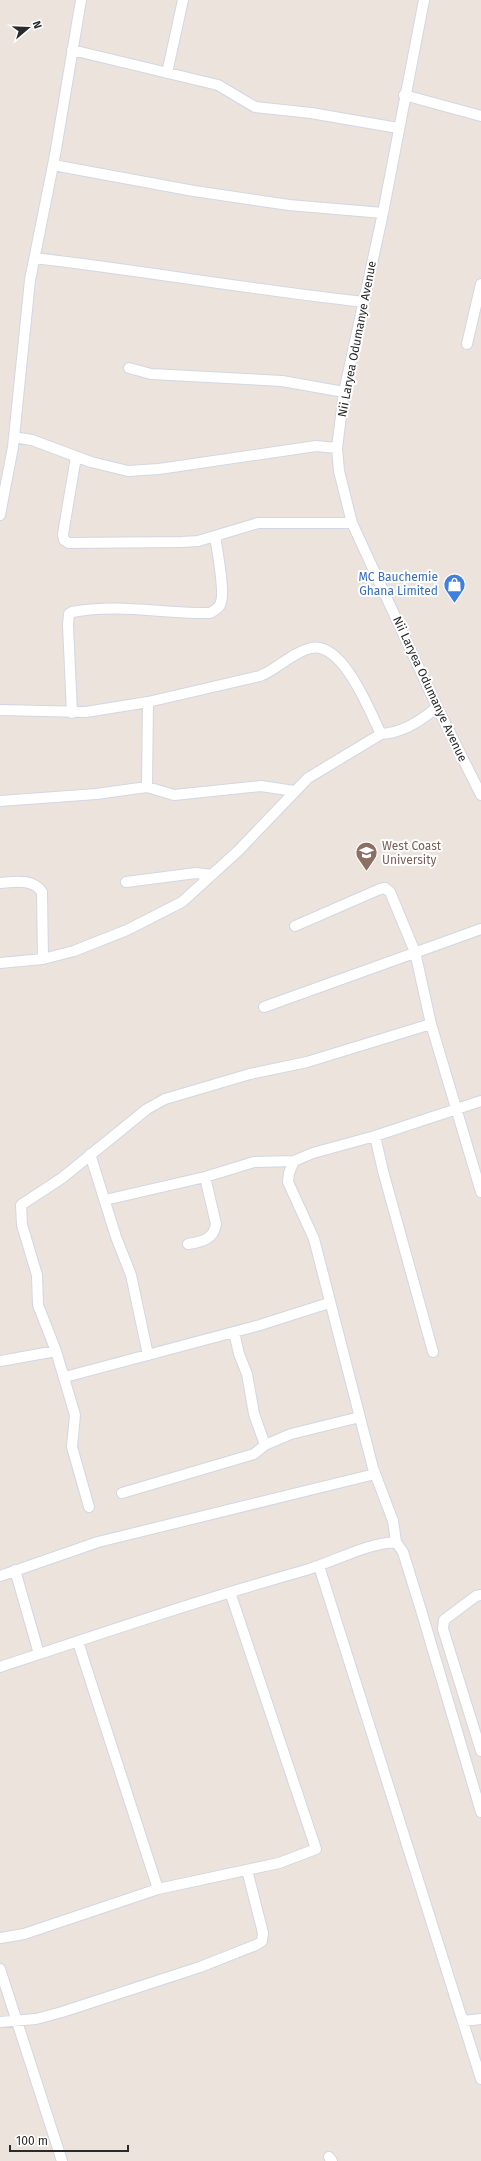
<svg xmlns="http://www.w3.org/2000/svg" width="481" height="2161" font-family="'Fira Sans',sans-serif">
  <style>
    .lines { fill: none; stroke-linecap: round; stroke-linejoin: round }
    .minor-casing { stroke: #d1d7e3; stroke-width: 12 }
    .minor { stroke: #fff; stroke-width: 10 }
    .labels { text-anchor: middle; stroke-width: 4; stroke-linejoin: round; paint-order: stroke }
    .street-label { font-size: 12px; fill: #2a2a2a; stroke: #fff }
    .shop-label { font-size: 12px; fill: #366cbe; stroke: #fff; text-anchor: end }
    .education-label { font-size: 12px; fill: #785e54; stroke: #fff; text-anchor: start }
  </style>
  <rect width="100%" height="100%" fill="#ece3dc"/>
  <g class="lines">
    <defs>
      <path id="minor" d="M424,0L383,213L344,392L337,448L339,471L352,523L437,707L481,795
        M72,50L218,85L255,107L311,113L398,128
        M167,73L183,0
        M404,95L481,116
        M53,165L194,191L289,205L383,213
        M35,258C145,271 254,290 364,302
        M467,344L481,284
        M129,368L151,374L282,381L344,392
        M14,437L32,440L91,462L128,471L159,469L316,446L337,448
        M76,457L63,534L64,540L69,543L182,542L198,541L258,523H352
        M0,515L13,447L30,280L55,155L81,0
        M0,710L86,712L148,702L260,676C278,669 291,653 311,648C343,641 370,712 381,734L308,778L238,851L182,902L127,930L74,951L43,959L0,963
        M72,713L68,625L69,614L72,612C119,603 163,614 210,613C215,610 220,608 221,602C225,591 217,550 215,536
        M381,734C403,733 421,721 437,707
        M147,787L148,702
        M0,801L96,794L147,787L174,795L261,786L294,791
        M126,882L196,873L212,875
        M0,883C14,882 33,878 42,892L43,959
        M295,926L380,889L385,888L390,892L415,952L431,1024L481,1192
        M264,1007L481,929
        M375,1136L383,1171L433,1352
        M90,1154L116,1237L131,1275L148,1355
        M294,1161L289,1173L288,1182L314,1239L373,1468L393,1521L396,1542L403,1552L421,1610L481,1812
        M105,1200L205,1177L254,1162L294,1161L313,1153L375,1136L481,1101
        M188,1244C202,1242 214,1239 216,1224L205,1177
        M234,1332L239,1354L247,1374L254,1414L265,1445
        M0,1361L56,1351
        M65,1377L260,1325L329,1303
        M122,1493L254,1454L265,1445L291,1434L360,1417
        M89,1507L72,1447L75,1415L56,1351L38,1305L37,1275L22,1225L21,1205L62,1178L147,1109L165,1099L250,1074L307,1062L431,1024
        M319,1566L481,2079
        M15,1570L39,1654
        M0,1576L98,1542L375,1474
        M481,1595L476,1596L444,1620L443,1629L481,1751
        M78,1642L158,1889
        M0,1667C102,1633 203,1599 306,1570C336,1561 364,1544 396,1542
        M0,1938L24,1934L158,1889L279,1863L316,1849L230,1592
        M0,1969L62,2161
        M461,2015L464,2021L481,2019
        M0,2022L36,2019L62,2012L200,1967L256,1945L262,1941L263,1933L247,1870
        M329,2157L332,2161"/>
    </defs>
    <use href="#minor" class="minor-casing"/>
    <use href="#minor" class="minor"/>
  </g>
  <defs>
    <symbol id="shop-pin" viewBox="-11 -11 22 30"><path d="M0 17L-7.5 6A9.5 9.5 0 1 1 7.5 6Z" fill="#3f7fe0" stroke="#fff"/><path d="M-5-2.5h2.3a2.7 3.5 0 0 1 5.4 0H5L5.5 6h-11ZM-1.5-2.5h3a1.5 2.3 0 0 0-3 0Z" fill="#fff"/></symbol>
    <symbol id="school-pin" viewBox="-11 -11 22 30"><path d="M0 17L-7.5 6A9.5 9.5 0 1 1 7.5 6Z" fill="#8d6e63" stroke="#fff"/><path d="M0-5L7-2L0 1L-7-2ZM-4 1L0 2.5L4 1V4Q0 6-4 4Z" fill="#fff"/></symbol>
  </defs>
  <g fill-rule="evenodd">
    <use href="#shop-pin" x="442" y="572" width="25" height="34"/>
    <use href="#school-pin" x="354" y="840" width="25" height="34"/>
  </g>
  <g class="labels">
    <g class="street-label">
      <text transform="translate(357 339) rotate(-79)" y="4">Nii Laryea Odumanye Avenue</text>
      <text transform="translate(430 689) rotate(65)" y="4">Nii Laryea Odumanye Avenue</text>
    </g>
    <g class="shop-label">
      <text x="438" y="581">MC Bauchemie<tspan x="438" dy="14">Ghana Limited</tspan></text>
    </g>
    <g class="education-label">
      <text x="382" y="850">West Coast<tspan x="382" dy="14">University</tspan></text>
    </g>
  </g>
  <g transform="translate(28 28) rotate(71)" stroke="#ffffff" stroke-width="3" paint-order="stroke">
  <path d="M0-3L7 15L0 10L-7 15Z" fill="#2a2a2a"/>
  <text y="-6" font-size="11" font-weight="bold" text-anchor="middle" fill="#2a2a2a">N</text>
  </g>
  <path d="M10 2145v6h118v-6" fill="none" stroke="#2a2a2a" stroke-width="2"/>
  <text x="16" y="2145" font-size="12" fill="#2a2a2a" stroke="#ffffff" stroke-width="3" paint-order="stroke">100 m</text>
</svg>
